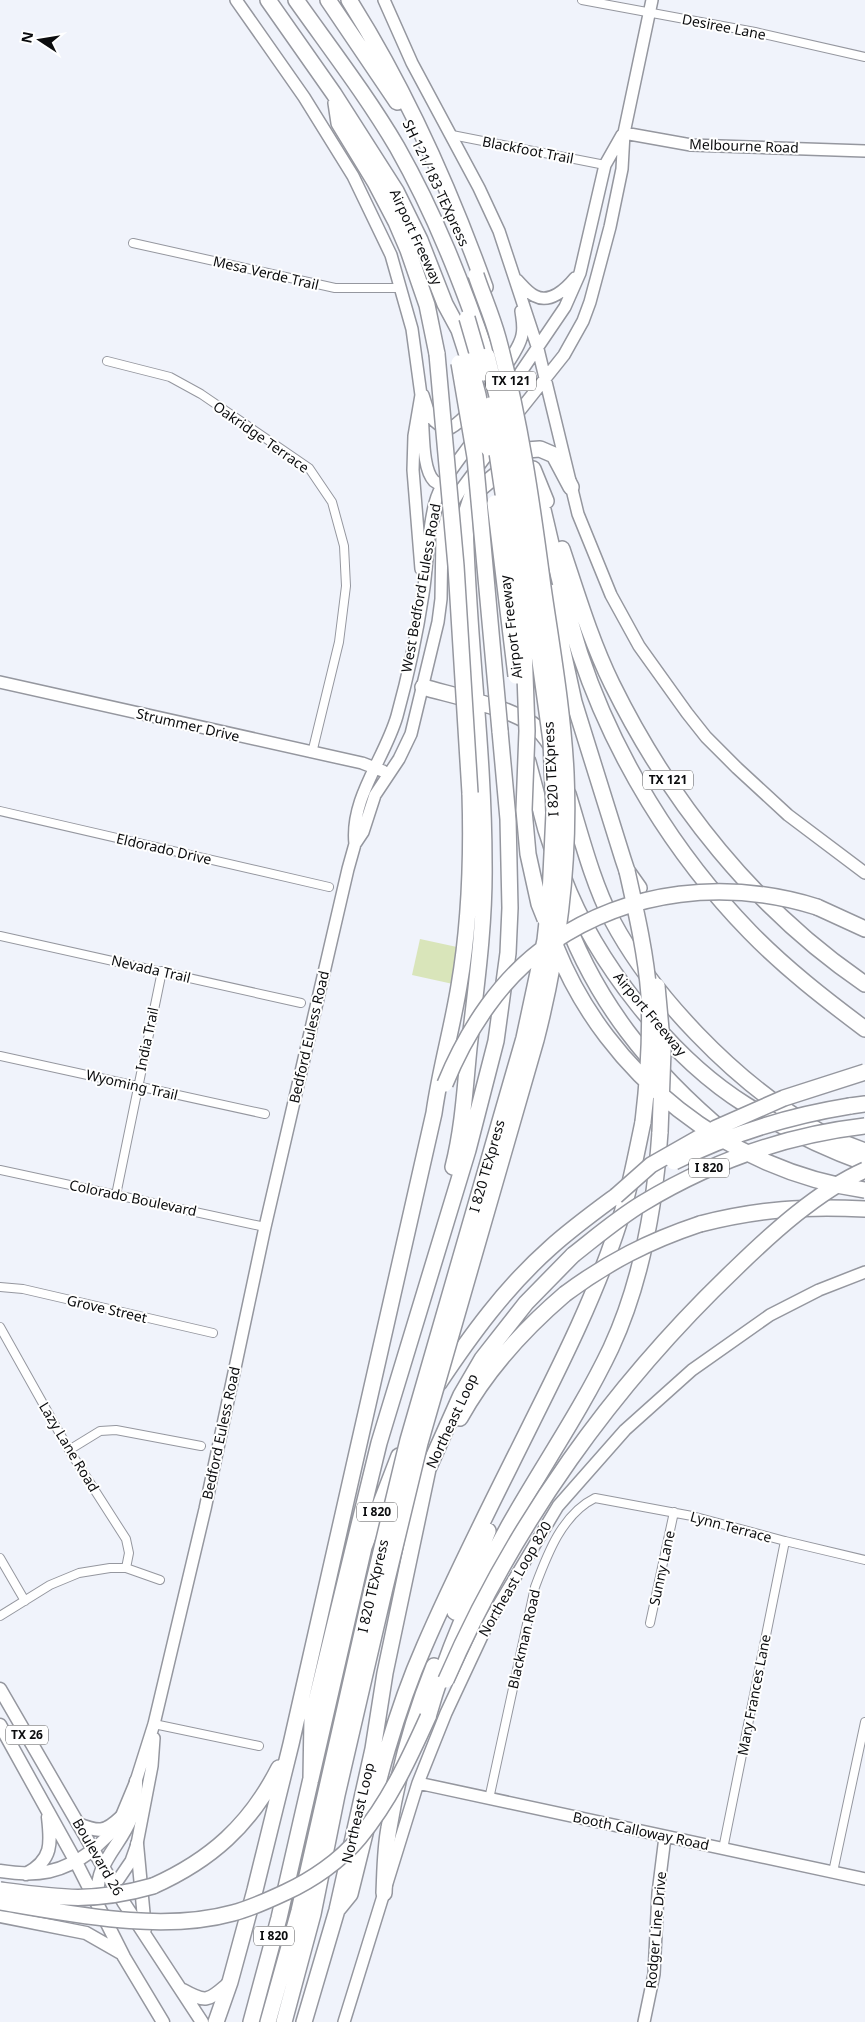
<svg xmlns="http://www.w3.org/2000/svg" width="865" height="2022" font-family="'Noto Sans',sans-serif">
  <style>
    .green { fill: #d9e5ba }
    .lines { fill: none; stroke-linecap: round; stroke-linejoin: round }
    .street-casing { stroke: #95979f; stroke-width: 10 }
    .secondary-casing { stroke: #95979f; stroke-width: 14 }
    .primary-casing { stroke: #95979f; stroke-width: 15 }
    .highway-casing { stroke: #95979f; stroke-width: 18 }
    .street { stroke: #fff; stroke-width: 8 }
    .secondary { stroke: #fff; stroke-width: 11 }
    .primary { stroke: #fff; stroke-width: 12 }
    .highway { stroke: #fff; stroke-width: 15 }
    .highway-bridge-casing { stroke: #95979f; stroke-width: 18; stroke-linecap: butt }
    .highway-bridge { stroke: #fff; stroke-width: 15 }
    .labels { text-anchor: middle; stroke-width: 4; stroke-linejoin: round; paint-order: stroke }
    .shield { fill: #fff; stroke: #545556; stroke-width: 1 }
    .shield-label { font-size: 12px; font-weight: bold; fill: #0b0c0e }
    .street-label { font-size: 14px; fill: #0b0c0e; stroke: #fff }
  </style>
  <rect width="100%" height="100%" fill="#f0f3fb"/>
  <path class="green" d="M420,939L457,947L453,984L412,975Z"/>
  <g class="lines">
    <defs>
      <path id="street" d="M582,0L755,32L865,57
        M452,135L605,165
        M133,243L335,288H401
        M107,361L170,377L201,394L309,468L332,502L344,546L346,586L339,642L312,753
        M0,811L329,887
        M0,936L301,1003
        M0,1056L265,1114
        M0,1170L265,1227
        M116,1195L162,971
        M0,1287L23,1289L213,1333
        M0,1327L69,1450L126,1539L129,1553L126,1568
        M69,1450L100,1431L116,1430L201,1446
        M0,1558L25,1601
        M0,1616L50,1585L79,1573L110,1568H126L160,1580
        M650,1623L674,1512
        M154,1724L259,1746
        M489,1799L535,1587C547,1555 562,1514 595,1498L692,1516L785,1541L865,1560
        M723,1849L785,1541
        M833,1872L865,1722"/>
      <path id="secondary" d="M236,0L304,97L353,176L391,255L412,329L421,395L414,436L413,470L421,569
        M384,0L412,63L479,188L499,231L538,349L578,514L611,595L639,646L687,713L706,737L737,768L788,815L865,873
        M624,133L691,145L865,151
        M517,280C522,285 528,293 535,296C550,304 566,289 575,278
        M508,391L565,307L580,273L605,165L622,135
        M423,395C429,413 429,422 448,429C466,423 519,354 522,335C524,327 522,319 521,311
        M422,415C424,432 422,469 434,481C438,484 444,486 449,487
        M513,419L564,355L583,321L590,302L610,227L622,169L624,133L652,0
        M0,682L362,763L383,771
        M355,844C350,798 385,758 397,716C408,676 417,634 423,594C428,564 427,532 435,503C441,480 460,459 474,439
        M418,1783L865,1879
        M93,1850L111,1833L121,1817L136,1781L154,1724L205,1509L265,1227L348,869L355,844L363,832L375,795L399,759L411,734L438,622L441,599L442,535L449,509L460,491L495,444
        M114,1886L131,1861L137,1844L152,1766L154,1738
        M344,2022L418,1783L446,1713L489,1621L558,1506L625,1430L692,1370L770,1315L819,1290L865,1272
        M644,2022L654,1974L658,1893L665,1837"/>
      <path id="primary" d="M0,1689L124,1903L202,2022
        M0,1725L76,1862L124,1957L163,2022
        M78,1824C99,1832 104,1833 121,1817
        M137,1844L145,1929
        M0,1871C38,1877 62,1873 93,1850
        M26,1874C53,1860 51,1843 48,1817
        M98,1900C94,1862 120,1848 132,1816C136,1805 136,1793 136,1781
        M0,1916L86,1933L121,1953
        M183,1990C208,2004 209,2000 230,1982"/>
      <path id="highway" d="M268,0L334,94L396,191L420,240L445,304L459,330L469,361
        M296,0C330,48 367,96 397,147C435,214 462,283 487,356
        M328,0L397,102
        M349,0C406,90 449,187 485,287
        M336,103L339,123L375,182L396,222L408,250L427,305L437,354
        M533,469L546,501
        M539,493C552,546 563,601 580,654C614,756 674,854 750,932C785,968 825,999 865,1029
        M562,549C577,594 591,641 612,684C670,802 756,910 865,984
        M550,592L574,702L623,859L627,871L639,888
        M423,687C454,696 515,708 538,729C545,736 550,743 554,751
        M528,762L546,830L552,848
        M568,794C581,836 592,881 612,920C653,997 732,1078 807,1124C825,1136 845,1144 865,1151
        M563,877C595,961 669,1057 746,1105C783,1128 823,1148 865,1163
        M560,904C593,1000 650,1070 728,1135
        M817,907L865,929
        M850,1106L865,1104
        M453,1167C463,1128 465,1088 469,1048C476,987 485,925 484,863C484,747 467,632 465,517L472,495L526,450L540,449L554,455L571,487
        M700,1224C759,1209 805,1206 865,1209
        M439,1383C471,1335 506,1287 550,1248C571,1229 593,1213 616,1196
        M460,1418C487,1369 523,1330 565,1294
        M455,1612L488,1531
        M428,1717C447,1649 476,1584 511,1522C544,1464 582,1409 611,1348C642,1281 655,1205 660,1132
        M311,1779L312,1718L379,1443L468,1150L496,1041L508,953L510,908L508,819L500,731
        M153,1886C211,1860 250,1825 279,1768
        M384,1893C385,1871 385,1849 389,1828C398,1773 413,1718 434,1666
        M337,1910L350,1894C371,1811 389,1726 424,1647C458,1568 498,1491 536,1414C565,1356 594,1297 615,1235C628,1198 635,1160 643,1122
        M216,2022L230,1982L255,1890L291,1744L434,1113C440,1070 452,1029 459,986C470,922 472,858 470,793
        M251,2022L279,1918L364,1547L399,1456
        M268,2022L299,1911L372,1589
        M284,2022L313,1914L337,1795L384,1592
        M304,2022L337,1910L373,1749L385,1673L428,1469L461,1395L482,1359L526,1303L573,1255"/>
    </defs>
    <use href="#street" class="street-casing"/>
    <use href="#secondary" class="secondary-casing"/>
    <use href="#primary" class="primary-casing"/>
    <use href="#highway" class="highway-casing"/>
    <use href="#street" class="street"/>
    <use href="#secondary" class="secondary"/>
    <use href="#primary" class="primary"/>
    <use href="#highway" class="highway"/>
    <defs>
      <path id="highway-bridge" d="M467,318L483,373
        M437,354L456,566L470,793
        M469,361L478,395L488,448
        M459,363L475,457L500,731
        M490,405L517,588L524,646L527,731L524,810L528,854L539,904L545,919
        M495,503L516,676
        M627,871C636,911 646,954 649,995C651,1038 648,1080 643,1122
        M556,947C607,1075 729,1171 865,1190
        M657,986L663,1051L660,1132
        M445,1084C467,1030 502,976 551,943C630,889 727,879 817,907
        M674,1162C730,1134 788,1116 850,1106
        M616,1196L651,1165L716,1128L784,1098L865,1072
        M573,1255C596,1237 618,1218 643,1203C711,1162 787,1135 865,1126
        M565,1294C608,1262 649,1241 700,1224
        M372,1589L408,1440L524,1038L545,940L550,895L554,813L551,741L511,452L487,356
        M384,1592L420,1443L536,1040C559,951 570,864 566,773C563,711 552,649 543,587C532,503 520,419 498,338C492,316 483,296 476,275
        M446,1680C513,1525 613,1385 736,1268C772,1233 818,1191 865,1170
        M0,1890C60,1898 93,1903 153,1886
        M0,1902C73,1914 161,1933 233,1913C252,1908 269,1900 286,1892C312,1880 340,1861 359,1838C389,1802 409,1759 428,1717"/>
    </defs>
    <use href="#highway-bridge" class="highway-bridge-casing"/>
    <use href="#highway-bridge" class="highway-bridge"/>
  </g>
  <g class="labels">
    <g class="shield">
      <rect x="486" y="371.5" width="50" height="19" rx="4"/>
      <rect x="643" y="770.5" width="50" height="19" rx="4"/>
      <rect x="689" y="1158.5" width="40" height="19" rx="4"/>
      <rect x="357" y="1502.5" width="40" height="19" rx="4"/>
      <rect x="6" y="1725.5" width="42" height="19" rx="4"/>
      <rect x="254" y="1926.5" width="40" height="19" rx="4"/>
    </g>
    <g class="shield-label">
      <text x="511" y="385">TX 121</text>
      <text x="668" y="784">TX 121</text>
      <text x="709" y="1172">I 820</text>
      <text x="377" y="1516">I 820</text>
      <text x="27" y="1739">TX 26</text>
      <text x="274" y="1940">I 820</text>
    </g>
    <g class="street-label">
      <text transform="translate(724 27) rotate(11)" y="5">Desiree Lane</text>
      <text transform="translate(744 146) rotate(2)" y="5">Melbourne Road</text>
      <text transform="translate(528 150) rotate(11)" y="5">Blackfoot Trail</text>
      <text transform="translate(436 183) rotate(65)" y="5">SH 121/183 TEXpress</text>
      <text transform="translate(416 237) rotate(65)" y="5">Airport Freeway</text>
      <text transform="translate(266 273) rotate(13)" y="5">Mesa Verde Trail</text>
      <text transform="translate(261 437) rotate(35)" y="5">Oakridge Terrace</text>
      <text transform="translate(421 588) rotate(-80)" y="5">West Bedford Euless Road</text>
      <text transform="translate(511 627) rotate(-97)" y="5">Airport Freeway</text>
      <text transform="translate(188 725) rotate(13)" y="5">Strummer Drive</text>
      <text transform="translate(551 769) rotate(-93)" y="5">I 820 TEXpress</text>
      <text transform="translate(164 849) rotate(13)" y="5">Eldorado Drive</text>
      <text transform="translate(151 969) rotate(13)" y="5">Nevada Trail</text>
      <text transform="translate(650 1014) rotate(50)" y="5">Airport Freeway</text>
      <text transform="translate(309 1037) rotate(-77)" y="5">Bedford Euless Road</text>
      <text transform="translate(147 1039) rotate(-78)" y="5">India Trail</text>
      <text transform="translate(132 1085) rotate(13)" y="5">Wyoming Trail</text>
      <text transform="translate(487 1166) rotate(-74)" y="5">I 820 TEXpress</text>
      <text transform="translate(133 1198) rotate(12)" y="5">Colorado Boulevard</text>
      <text transform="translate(107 1309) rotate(13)" y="5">Grove Street</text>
      <text transform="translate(452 1421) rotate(-65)" y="5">Northeast Loop</text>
      <text transform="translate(221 1433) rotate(-78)" y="5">Bedford Euless Road</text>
      <text transform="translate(69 1447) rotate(59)" y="5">Lazy Lane Road</text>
      <text transform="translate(731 1527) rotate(15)" y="5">Lynn Terrace</text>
      <text transform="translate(662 1568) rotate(-78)" y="5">Sunny Lane</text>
      <text transform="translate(515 1579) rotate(-60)" y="5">Northeast Loop 820</text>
      <text transform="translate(373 1586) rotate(-77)" y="5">I 820 TEXpress</text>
      <text transform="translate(524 1639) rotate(-77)" y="5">Blackman Road</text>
      <text transform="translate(754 1695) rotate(-79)" y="5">Mary Frances Lane</text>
      <text transform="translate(358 1813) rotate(-77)" y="5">Northeast Loop</text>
      <text transform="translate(641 1831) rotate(12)" y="5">Booth Calloway Road</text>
      <text transform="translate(98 1857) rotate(60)" y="5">Boulevard 26</text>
      <text transform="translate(656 1930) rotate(-85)" y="5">Rodger Line Drive</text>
    </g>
  </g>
  <g transform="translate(40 40) rotate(282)" stroke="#ffffff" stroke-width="4" paint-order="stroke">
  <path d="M0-4L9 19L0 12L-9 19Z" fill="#0b0c0e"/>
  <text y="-8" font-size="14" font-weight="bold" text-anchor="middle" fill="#0b0c0e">N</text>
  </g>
</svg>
